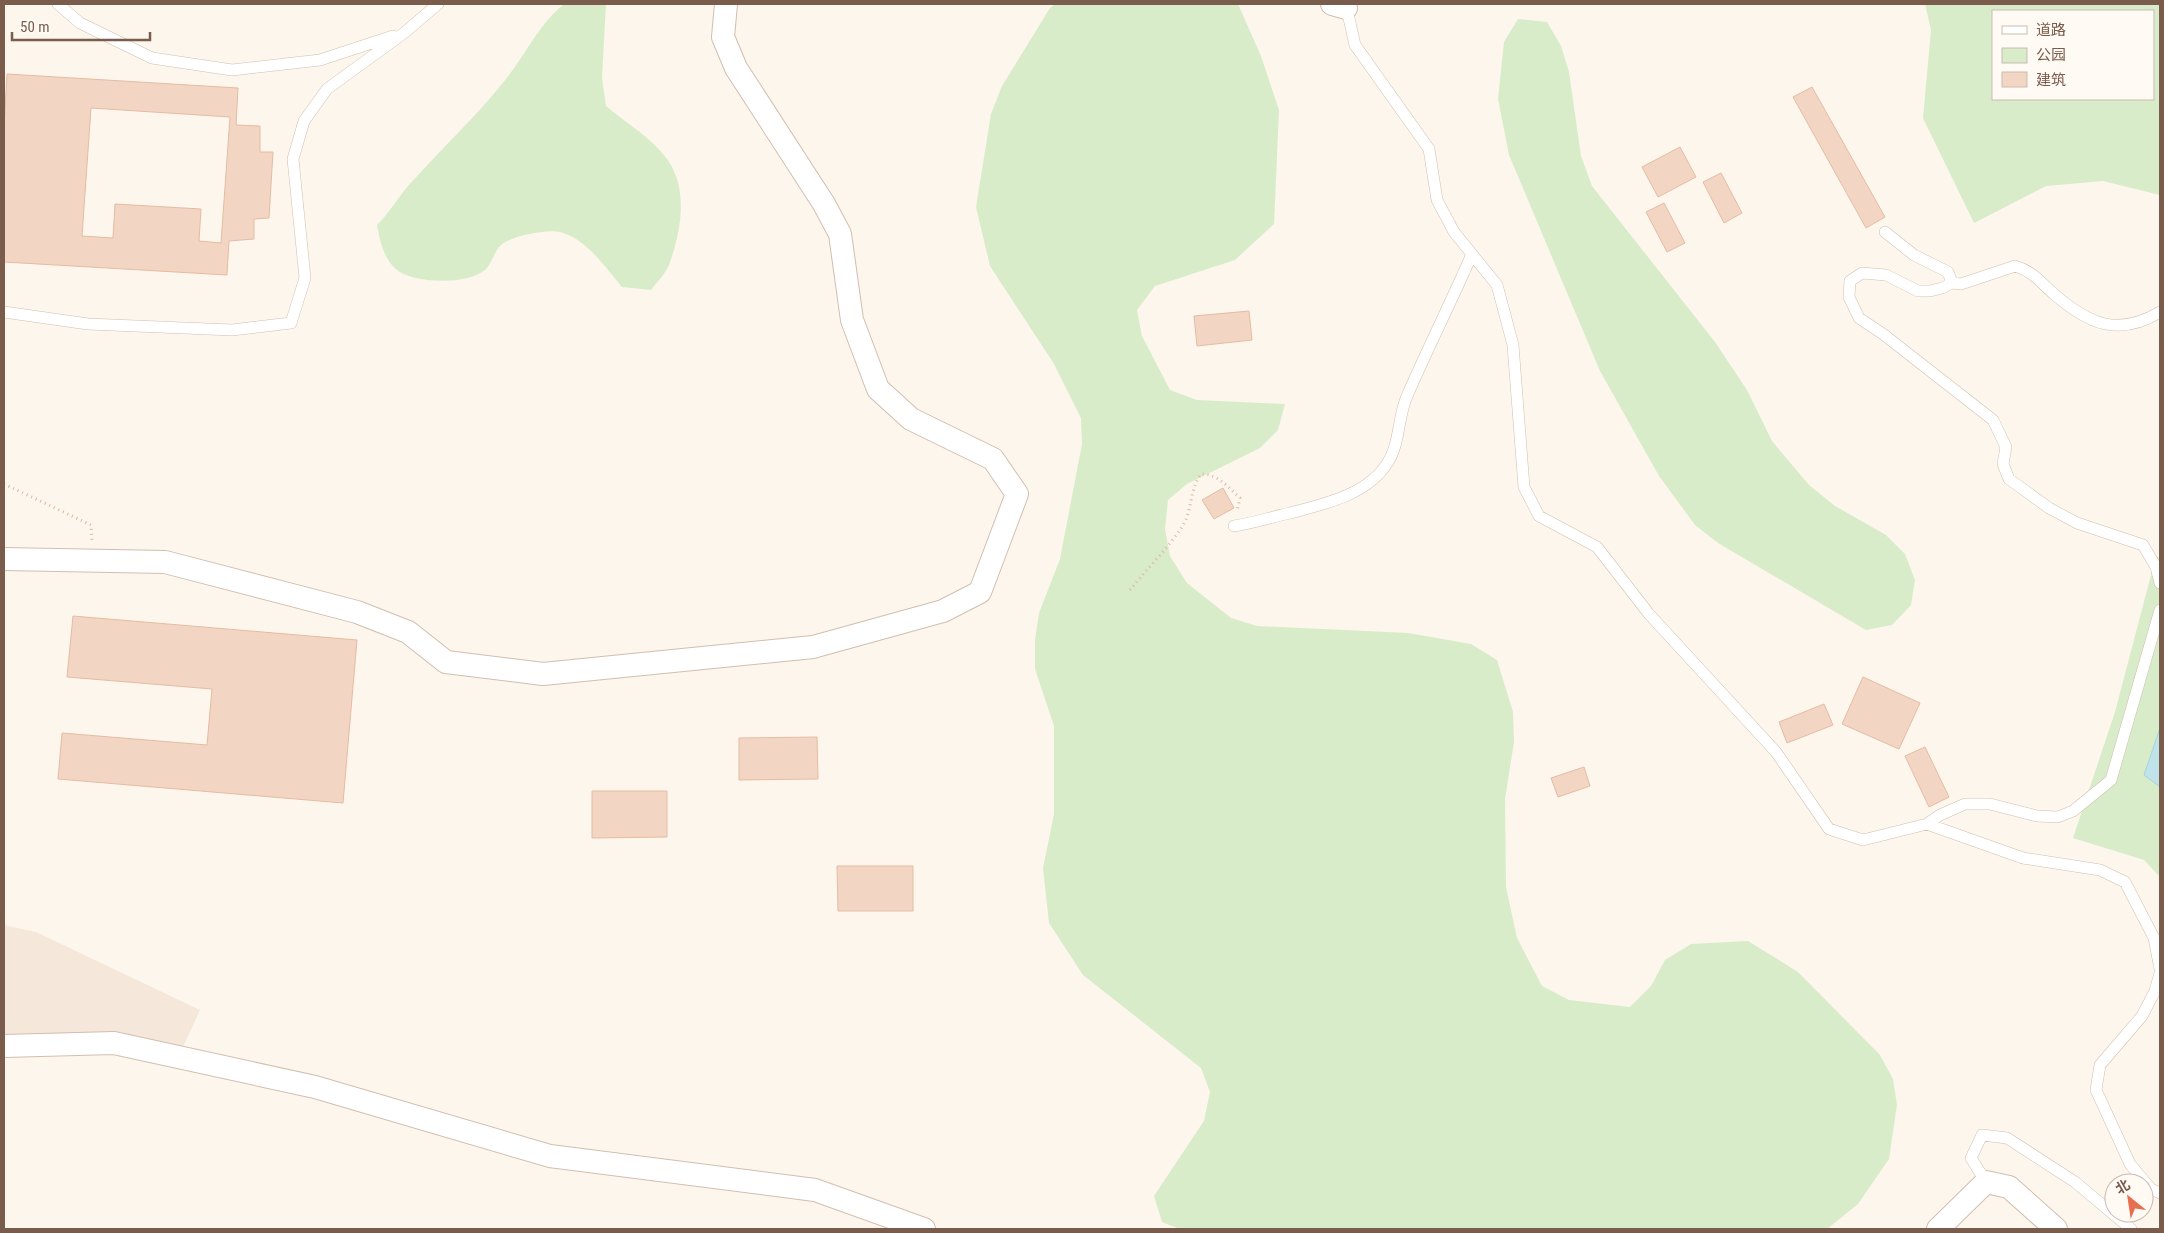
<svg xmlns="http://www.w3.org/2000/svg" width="2164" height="1233" font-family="'Roboto Condensed','Noto Sans SC',sans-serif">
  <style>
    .residential { fill: #f5e8da }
    .green { fill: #d8ecc9; fill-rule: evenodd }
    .water { fill: #bfe3e8; stroke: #a5d3da }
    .building { fill: #f3d5c3; stroke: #e6bba3; fill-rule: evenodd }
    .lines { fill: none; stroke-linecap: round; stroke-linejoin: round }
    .lane-casing { stroke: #d1beb0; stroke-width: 12 }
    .street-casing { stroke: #d1beb0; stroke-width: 24 }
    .path { stroke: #d9b8a5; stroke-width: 3; stroke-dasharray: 1 4; stroke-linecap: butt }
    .lane { stroke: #fff; stroke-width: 11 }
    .street { stroke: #fff; stroke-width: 22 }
  </style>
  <rect width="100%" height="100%" fill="#fdf6ec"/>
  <path class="residential" d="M4,925L36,932L200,1010L183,1047L4,1036Z"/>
  <path class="green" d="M564,4H606L602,78L606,106C626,123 652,138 667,159C689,189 681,232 669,265C665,274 657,282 651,290L622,287C605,267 587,239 560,232C547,229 511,236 501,245C494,251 492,264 485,270C467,285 418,283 400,272C384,262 380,241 377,225C389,213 397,199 408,186C440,150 476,117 506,79C526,54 539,24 564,4Z
    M1055,4H1238L1261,56L1279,110L1274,224L1235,260L1155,286L1137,310L1142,336L1170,390L1197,400L1285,404L1278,430L1260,448L1187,484L1168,500L1165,529L1170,556L1187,583L1231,618L1257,626L1408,633L1471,644L1497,660L1513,712L1514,742L1505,799L1506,887L1517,938L1542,986L1569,1000L1630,1007L1651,986L1665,960L1691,944L1748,941L1798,972L1880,1055L1893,1079L1897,1105L1889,1159L1858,1204L1827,1229H1180L1162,1222L1154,1196L1204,1121L1210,1092L1201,1068L1083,975L1049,923L1043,868L1054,814V726L1035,669V640L1039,613L1060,559L1082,444L1081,418L1054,364L990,266L976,207L991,114L1002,86L1050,8Z
    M1925,4H2160V195L2103,181L2046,186L1974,223L1923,118L1931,30ZM1993,11H2153V99H1993Z
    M1518,19L1547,22L1561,46L1569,72L1581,156L1592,186L1715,342L1747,390L1772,441L1809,485L1835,506L1886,535L1905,554L1915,580L1911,605L1892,625L1866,630L1718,543L1695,525L1659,476L1600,371L1509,155L1498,99L1504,42Z
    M2156,556L2160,558V728L2144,775L2160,787V877L2144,860L2073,838L2115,712Z"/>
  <path class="water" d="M2160,728V787L2144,775Z"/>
  <path class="building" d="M7,74L238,88L236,125L260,126V152H273L269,218L254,219V239L229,241L227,275L4,262V127ZM91,108L230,117L221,243L199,241L201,209L115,204L113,238L82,236Z
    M1812,87L1885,217L1866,228L1793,97Z
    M1680,147L1696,177L1658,197L1642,167Z
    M1721,173L1742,213L1724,223L1703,182Z
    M1664,203L1685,243L1667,252L1646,212Z
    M1249,311L1252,340L1197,346L1194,316Z
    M1223,488L1234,508L1214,519L1202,500Z
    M73,616L357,640L343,803L58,779L62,733L207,745L212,689L67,677Z
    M1863,677L1920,703L1899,749L1842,724Z
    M1824,704L1833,725L1787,743L1779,722Z
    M817,737L818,779L739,780V738Z
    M1925,747L1949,797L1929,807L1905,756Z
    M1584,767L1590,786L1558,797L1551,778Z
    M592,791H667V837L592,838Z
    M837,866H913V911H838Z"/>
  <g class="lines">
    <defs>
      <path id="lane" d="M58,4L80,23L152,58L232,70L320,60L393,36
        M1346,5L1355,45L1429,149L1437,200L1454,232L1497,285L1513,345L1524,487L1539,516L1597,547L1649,614L1776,752L1829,829L1863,840L1927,824L2023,858L2100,870L2125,882L2154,938L2160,969
        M1885,232L1914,255L1948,272L1952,283
        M4,312L88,324L232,330L291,323L305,278L293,159L304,121L327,89L404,33L438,4
        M2160,312C2118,337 2089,324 2055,295C2041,283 2033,271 2015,266L1961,284L1952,283L1942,288L1930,291H1918L1886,275L1862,273L1850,281L1849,297L1859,318L1883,334L1993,420L2006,447L2003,464L2009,479L2049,508L2077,523L2143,545L2156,567L2160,583
        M1234,526C1254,523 1271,517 1290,513C1324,504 1368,495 1388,462C1400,443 1398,416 1407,396C1428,348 1451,302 1472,254
        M1927,824L1940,815L1965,804H1990L2037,816L2058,817L2073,811L2111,780L2160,610
        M2160,973L2155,991L2142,1016L2100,1065L2096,1090L2130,1164L2151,1189L2160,1193
        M1986,1182L1971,1158L1982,1135L2007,1138L2075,1182L2131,1229"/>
      <path id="street" d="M1332,4L1346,8
        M4,559L165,562L357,612L408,632L446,662L543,674L813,647L943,611L980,592L1017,494L993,459L911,419L878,389L852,320L840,234L824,204L736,68L723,37L726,4
        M4,1046L114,1043L315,1087L550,1156L815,1190L924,1229
        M1938,1229L1986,1182L2009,1187L2056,1229"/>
    </defs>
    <use href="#lane" class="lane-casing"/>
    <use href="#street" class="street-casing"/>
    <path class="path" d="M4,484L91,525L92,541
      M1130,590C1147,569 1167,549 1182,527C1193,510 1189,490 1201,474C1218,474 1228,487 1240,498L1237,511"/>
    <use href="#lane" class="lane"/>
    <use href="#street" class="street"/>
  </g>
  <rect width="2164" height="1233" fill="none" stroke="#7a5c4d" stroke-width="10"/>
  <rect x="1992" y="10" width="162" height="90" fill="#fffaf3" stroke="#cabbb1"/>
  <rect x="2002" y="26" width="25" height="8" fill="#ffffff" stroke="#cabbb1"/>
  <text x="2036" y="35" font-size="15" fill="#7a5c4d">道路</text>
  <rect x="2002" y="48" width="25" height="15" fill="#d8ecc9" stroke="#cabbb1"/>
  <text x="2036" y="60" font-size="15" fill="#7a5c4d">公园</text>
  <rect x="2002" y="72" width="25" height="15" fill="#f3d5c3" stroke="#cabbb1"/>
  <text x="2036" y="85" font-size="15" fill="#7a5c4d">建筑</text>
  <g transform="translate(2129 1198) rotate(330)"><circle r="24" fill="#fffaf3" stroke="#cabbb1"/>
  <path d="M0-4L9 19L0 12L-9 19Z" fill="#e76f51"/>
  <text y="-8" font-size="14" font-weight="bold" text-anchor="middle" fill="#7a5c4d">北</text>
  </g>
  <path d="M12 32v8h138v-8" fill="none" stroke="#7a5c4d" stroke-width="2.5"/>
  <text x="20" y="32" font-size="15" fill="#7a5c4d" stroke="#fffaf3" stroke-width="4" paint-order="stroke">50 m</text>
</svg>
